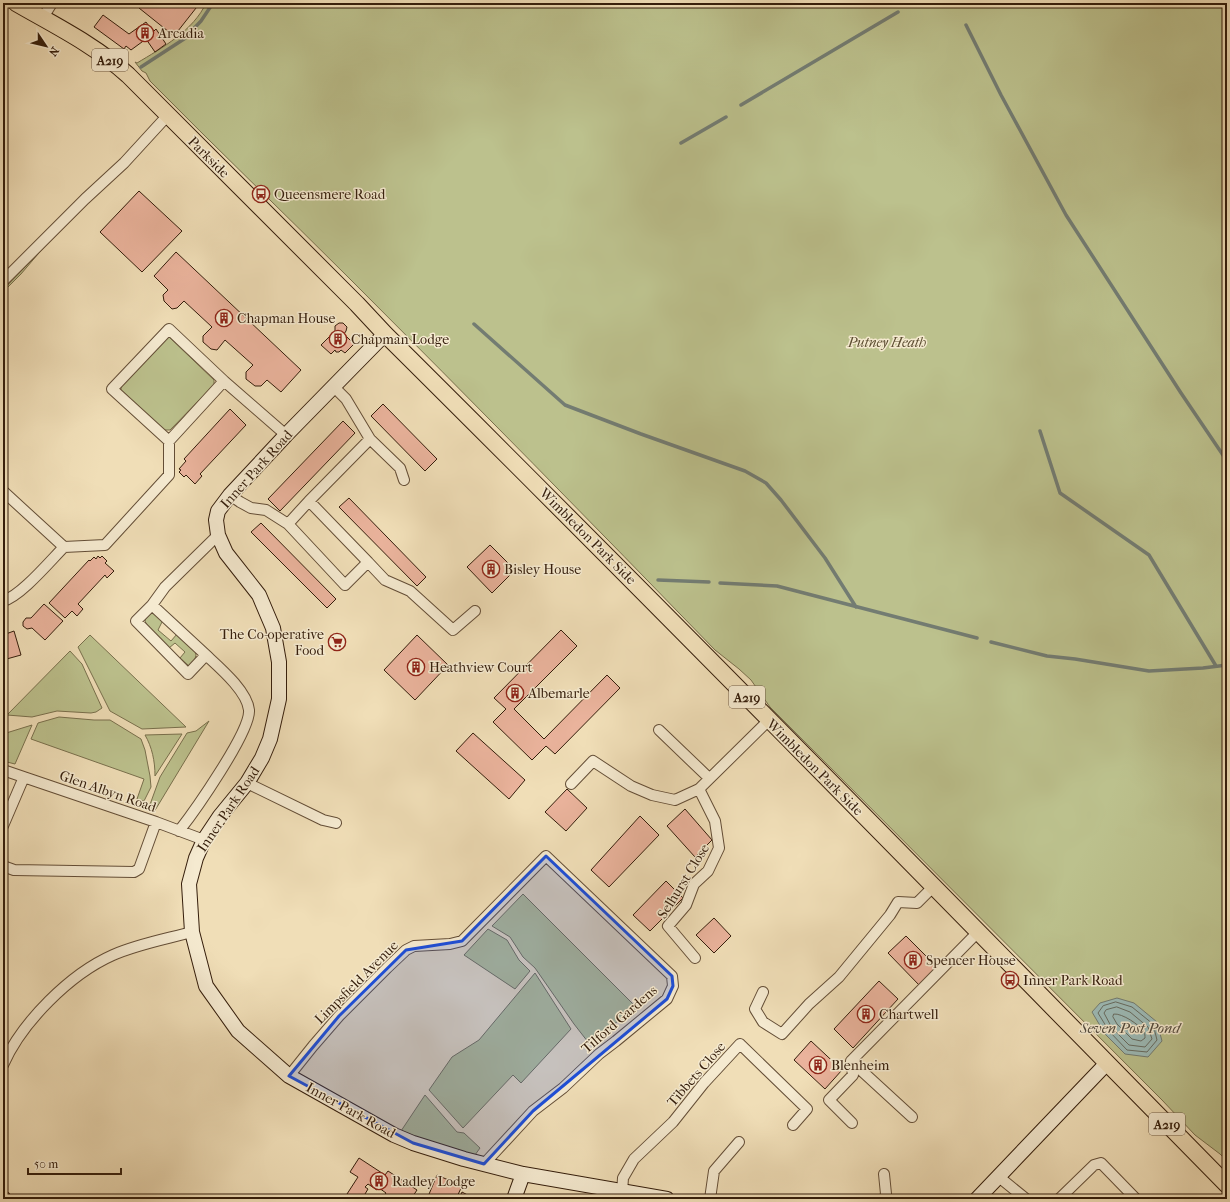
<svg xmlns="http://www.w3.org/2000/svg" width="1230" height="1202" font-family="'IM FELL French Canon',serif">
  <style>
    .green { fill: #bcc18d; stroke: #786f4c }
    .water { fill: #9dbbb7; stroke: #737c72 }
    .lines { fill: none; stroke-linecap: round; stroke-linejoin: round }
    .shore { stroke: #686c61; stroke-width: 1 }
    .stream { stroke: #737c72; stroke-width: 3.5 }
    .building { fill: #eab39c; stroke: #341d0b }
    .street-casing { stroke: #634d36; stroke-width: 12 }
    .secondary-casing { stroke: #341d0b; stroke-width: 16 }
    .primary-casing { stroke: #341d0b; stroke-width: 18 }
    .street { stroke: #f5ead0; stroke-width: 10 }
    .secondary { stroke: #f5ead0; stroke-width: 14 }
    .primary { stroke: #f0deb7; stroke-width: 16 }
    .marked { fill: #1d4ed8; fill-opacity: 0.2; stroke: #1d4ed8; stroke-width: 3; stroke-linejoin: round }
    .labels { text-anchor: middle; stroke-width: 3; stroke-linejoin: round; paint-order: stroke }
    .shield { fill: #f5ead0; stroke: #6e5a46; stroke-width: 1 }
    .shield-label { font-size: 13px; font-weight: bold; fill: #341d0b }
    .poi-label { font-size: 14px; fill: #341d0b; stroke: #f5ead0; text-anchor: start }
    .street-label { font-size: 14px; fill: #341d0b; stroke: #f5ead0 }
    .park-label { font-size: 14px; font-style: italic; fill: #5d4e32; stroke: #f5ead0 }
    .water-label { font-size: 15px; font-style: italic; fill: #544c3f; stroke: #f5ead0 }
  </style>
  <rect width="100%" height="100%" fill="#f0deb7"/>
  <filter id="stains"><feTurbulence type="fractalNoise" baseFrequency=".005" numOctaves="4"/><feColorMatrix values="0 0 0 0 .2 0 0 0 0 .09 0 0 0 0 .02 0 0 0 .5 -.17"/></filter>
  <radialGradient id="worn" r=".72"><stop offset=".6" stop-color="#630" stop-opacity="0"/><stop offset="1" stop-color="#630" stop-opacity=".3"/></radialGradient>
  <path class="green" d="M206,3H1227V1161L1220,1154L1195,1135L1162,1100L770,707L751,680L739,669L715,650C594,525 473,402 350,279C284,213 216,148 150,81L146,73L142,71L135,62L137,63C162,48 194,30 206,3Z
    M44,247L21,274L3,292V290Z
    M166,337H169L214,380V385L170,430H164L121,390V385Z
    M150,613L156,614L163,620L158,630L171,641L177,634L195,651L196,655L194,663L189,666L180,658L185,652L175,643L169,648L148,628L145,621L146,617Z
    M90,635L186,727L142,729L110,711L78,647Z
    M70,651L82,664L102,708L96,712L91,713L57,711L32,717L7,715Z
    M59,717L94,720H110L141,739L145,750L150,776L151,787L144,801L137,799L144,779L31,739L38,723Z
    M209,721L154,812L148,810L160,777L187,733L196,731Z
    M32,725L15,764L3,761V734Z
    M182,734L155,776C155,761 152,747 145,735Z
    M523,894L637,1008L588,1042L574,1024L535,968L523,957L510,937L492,926Z
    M488,929L507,940L519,960L530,971L515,989L464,955Z
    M535,973L571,1029L521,1083L513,1075L463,1128L429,1090L452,1057L479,1040Z
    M425,1095L457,1132L464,1133L480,1148L475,1155L420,1139L401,1131Z"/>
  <path class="water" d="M1117,998L1134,1003L1157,1022L1162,1041L1148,1057L1125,1054L1105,1034L1092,1012L1100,1003Z"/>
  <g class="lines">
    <path class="shore" d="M1116,1002L1132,1007L1153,1024L1157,1040L1147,1052L1127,1050L1109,1031L1098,1013L1103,1006Z
      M1117,1007L1130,1012L1148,1027L1152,1039L1145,1047L1129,1045L1112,1028L1104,1013L1106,1010Z
      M1114,1014C1122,1013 1140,1025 1144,1032C1145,1034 1145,1036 1145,1038L1141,1041L1132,1039L1117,1024L1113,1017Z"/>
    <path class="stream" d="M966,25L1001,95L1066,215L1181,393L1227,461
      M141,67L184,39L201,21L213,3
      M741,105L898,12
      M681,143L726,117
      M474,324L565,405L641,434L745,471L766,483L781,500L825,558L856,607
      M1040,431L1060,493L1149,555L1216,666
      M658,580L709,582
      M720,583L777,586L977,638
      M991,642L1047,656L1075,659L1149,671L1203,668L1227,665"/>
  </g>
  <path class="building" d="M139,3H200L174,36L139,8Z
    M103,15L129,34L146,22L153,32L156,29L166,44L155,52L146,39L131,50L126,46L124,49L94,27Z
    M139,191L182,231L142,272L100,232Z
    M176,252L301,370L281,392L267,380L261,386H255L246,379V372L253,365L225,340L217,350L211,349L203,342V336L212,327L184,301L177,308L172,309L164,301L163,295L168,290L154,276Z
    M339,323H343L347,327L346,331L344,334L354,344L345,353L341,350L339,352H336L335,350L331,354L321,345L335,331V326Z
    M383,404L437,459L425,471L371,416Z
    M230,409L246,425L200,474L202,476L195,484L186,475L184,477L179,472L181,470L179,469L186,461L184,459Z
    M343,421L355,433L280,511L268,499Z
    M349,498L426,577L417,586L339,507Z
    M261,523L336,599L327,608L251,532Z
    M490,545L515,570L492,593L467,567Z
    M98,556L100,558L102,556L107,561L105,563L114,571L107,578L105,575L78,604L83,609L77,616L72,611L65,618L49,603L89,560L90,561L94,557L96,559Z
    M44,604L63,621L45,640L32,628L27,629L23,626V622L26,618H31Z
    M561,630L577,646L514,709L544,739L607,675L620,688L555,754L546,746L532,760L493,722L506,709L494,698Z
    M14,631L21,655L3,660V635Z
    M417,635L448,665L415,700L384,670Z
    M473,733L525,780L509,799L456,751Z
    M567,789L587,808L566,831L545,812Z
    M685,809L712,840L695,857L667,826Z
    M640,816L659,835L609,887L591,870Z
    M666,881L683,898L650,931L633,915Z
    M714,918L731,936L714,953L696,935Z
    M906,936L938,968L920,986L888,953Z
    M879,981L898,999L853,1048L834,1029Z
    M811,1041L842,1070L825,1089L794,1060Z
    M359,1158L385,1175L388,1171L417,1190L411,1199H402L397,1196L395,1199H382L386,1193L379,1188L377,1190L368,1184L365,1187L368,1189L362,1199H354L347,1194L358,1177L350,1172Z
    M437,1175L462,1186L456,1199H427Z
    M462,1192L475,1199H459Z"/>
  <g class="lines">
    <defs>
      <path id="street" d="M42,19L52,3
        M3,281L85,199L124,163L168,115
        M169,329L224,381L169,441L112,389Z
        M224,381L286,435
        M334,387L346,399L370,439L400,468L404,480
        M230,495L240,502L251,508L266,510L288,524
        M309,501L370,439
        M64,547L105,545L169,475V441
        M368,562L309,501L288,524L345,585L368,562L385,580L410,591L453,630L475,611
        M3,601C21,596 50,561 64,547L4,492
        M152,605L165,587L218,535
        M659,730L709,778
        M3,770L156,822L204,840
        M247,783L323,820L336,823
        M571,784L593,761L631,786L652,795L675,800L699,789L769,720
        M3,826L24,777
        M179,831C194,812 251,731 249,710C247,691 220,668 206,655L188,674L136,621L152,605L206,655
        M3,866L14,870L134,872L139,869L156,822
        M695,958L668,926L686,905L694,884L708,871L719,848L715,821L699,789
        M763,992L755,1009L763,1022L782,1034L809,1004L839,977L890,915L898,902L917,903L934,886
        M851,1061L853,1075L829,1100L852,1123
        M3,1065C22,1022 70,974 113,955C138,944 166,939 192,932
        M289,1076L313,1046L339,1016L387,968L406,950L414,946L450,944L462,941L546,856L672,976L673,986L667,999L616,1041L599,1054L563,1088L533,1111L484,1164
        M912,1117L851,1061L978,932
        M999,1177L1026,1199
        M622,1192L623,1178L634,1159L673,1122L704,1083L740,1044L807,1109L793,1125
        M710,1199L714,1171L739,1142
        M884,1199L886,1194L884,1174
        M1059,1199L1094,1165L1101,1163L1136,1199"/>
      <path id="secondary" d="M385,334L286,435L230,495L218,511L216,520L218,535L226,553L259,595L273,628L279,662V699L270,739L262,758L247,783L220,816L204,840L196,858L189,884L192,932L206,986L238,1031L289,1076L394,1135L413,1143L464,1159L523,1174L667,1199
        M3,1198L4,1199
        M514,1199L523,1174
        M977,1199L1107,1063"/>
      <path id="primary" d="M16,3C54,25 95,45 128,75L357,304L385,334C668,615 947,900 1227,1185"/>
    </defs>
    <use href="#street" class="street-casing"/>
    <use href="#secondary" class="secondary-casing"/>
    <use href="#primary" class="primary-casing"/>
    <use href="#street" class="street"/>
    <use href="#secondary" class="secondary"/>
    <use href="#primary" class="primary"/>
  </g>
  <path class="marked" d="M546,856L672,976L673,986L667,999L533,1111L484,1164L413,1143L289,1076L339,1016L406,950L462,941Z"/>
  <defs>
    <symbol id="building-ring" viewBox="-11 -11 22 22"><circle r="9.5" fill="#f5ead0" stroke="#8f2418" stroke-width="1.5"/><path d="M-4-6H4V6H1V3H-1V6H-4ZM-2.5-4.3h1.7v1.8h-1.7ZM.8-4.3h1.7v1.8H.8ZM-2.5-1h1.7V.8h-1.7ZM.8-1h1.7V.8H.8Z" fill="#8f2418"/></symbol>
    <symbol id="bus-ring" viewBox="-11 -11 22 22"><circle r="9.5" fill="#f5ead0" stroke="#8f2418" stroke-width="1.5"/><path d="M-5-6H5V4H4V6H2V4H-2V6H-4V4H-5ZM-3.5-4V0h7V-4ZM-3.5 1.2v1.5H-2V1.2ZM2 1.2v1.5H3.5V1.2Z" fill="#8f2418"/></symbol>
    <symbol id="supermarket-ring" viewBox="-11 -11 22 22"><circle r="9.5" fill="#f5ead0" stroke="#8f2418" stroke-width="1.5"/><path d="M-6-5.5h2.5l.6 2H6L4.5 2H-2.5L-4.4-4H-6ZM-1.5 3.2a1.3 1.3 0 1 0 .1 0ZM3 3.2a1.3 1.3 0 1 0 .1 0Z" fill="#8f2418"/></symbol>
  </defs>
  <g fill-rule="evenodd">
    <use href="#building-ring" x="135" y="23" width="20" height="20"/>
    <use href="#bus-ring" x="251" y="184" width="20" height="20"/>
    <use href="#building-ring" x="214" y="308" width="20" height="20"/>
    <use href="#building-ring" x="328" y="329" width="20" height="20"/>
    <use href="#building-ring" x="481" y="559" width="20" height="20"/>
    <use href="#supermarket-ring" x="327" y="632" width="20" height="20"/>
    <use href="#building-ring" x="406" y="657" width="20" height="20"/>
    <use href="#building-ring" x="505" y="683" width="20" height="20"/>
    <use href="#building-ring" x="903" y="950" width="20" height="20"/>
    <use href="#bus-ring" x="1000" y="970" width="20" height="20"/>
    <use href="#building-ring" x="856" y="1004" width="20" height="20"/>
    <use href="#building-ring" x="808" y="1055" width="20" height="20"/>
    <use href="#building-ring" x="369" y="1171" width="20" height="20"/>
  </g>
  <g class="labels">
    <g class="shield">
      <rect x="92" y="49" width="36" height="22" rx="3"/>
      <rect x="729" y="686" width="36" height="22" rx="3"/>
      <rect x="1149" y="1113" width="36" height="22" rx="3"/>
    </g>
    <g class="shield-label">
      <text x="110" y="65">A219</text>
      <text x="747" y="702">A219</text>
      <text x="1167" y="1129">A219</text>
    </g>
    <g class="poi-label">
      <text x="158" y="38">Arcadia</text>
      <text x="274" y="199">Queensmere Road</text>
      <text x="237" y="323">Chapman House</text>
      <text x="351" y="344">Chapman Lodge</text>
      <text x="504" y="574">Bisley House</text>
      <text x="324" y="639" text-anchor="end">The Co-operative<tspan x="324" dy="16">Food</tspan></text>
      <text x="429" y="672">Heathview Court</text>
      <text x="528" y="698">Albemarle</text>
      <text x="926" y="965">Spencer House</text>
      <text x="1023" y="985">Inner Park Road</text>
      <text x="879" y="1019">Chartwell</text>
      <text x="831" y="1070">Blenheim</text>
      <text x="392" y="1186">Radley Lodge</text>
    </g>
    <g class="street-label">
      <text transform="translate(209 157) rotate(45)" y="5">Parkside</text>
      <text transform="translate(256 469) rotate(-48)" y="5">Inner Park Road</text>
      <text transform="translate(588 536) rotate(45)" y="5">Wimbledon Park Side</text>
      <text transform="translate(815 767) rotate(45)" y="5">Wimbledon Park Side</text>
      <text transform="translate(108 791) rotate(19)" y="5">Glen Albyn Road</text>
      <text transform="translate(228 809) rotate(-56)" y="5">Inner Park Road</text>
      <text transform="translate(683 881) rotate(-58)" y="5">Selhurst Close</text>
      <text transform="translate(356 982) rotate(-45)" y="5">Limpsfield Avenue</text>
      <text transform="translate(619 1019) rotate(-41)" y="5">Tilford Gardens</text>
      <text transform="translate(696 1074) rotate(-49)" y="5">Tibbets Close</text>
      <text transform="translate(351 1110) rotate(29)" y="5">Inner Park Road</text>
    </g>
    <g class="park-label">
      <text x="887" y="347">Putney Heath</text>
    </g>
    <g class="water-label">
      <text x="1130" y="1033">Seven Post Pond</text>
    </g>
  </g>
  <rect width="1230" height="1202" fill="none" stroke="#f0deb7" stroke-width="16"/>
  <rect x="4" y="4" width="1222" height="1194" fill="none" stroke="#341d0b" stroke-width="2"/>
  <rect x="8" y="8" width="1214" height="1186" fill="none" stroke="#341d0b"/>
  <g transform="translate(46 46) rotate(125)" stroke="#f5ead0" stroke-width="3" paint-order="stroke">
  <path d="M0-3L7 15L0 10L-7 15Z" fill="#341d0b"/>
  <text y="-6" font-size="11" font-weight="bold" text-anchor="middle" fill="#341d0b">N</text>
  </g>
  <path d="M28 1168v6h93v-6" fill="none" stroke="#341d0b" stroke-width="2"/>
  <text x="34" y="1168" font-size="12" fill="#341d0b" stroke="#f5ead0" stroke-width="3" paint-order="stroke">50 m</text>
  <rect width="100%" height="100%" filter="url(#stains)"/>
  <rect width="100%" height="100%" fill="url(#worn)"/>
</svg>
